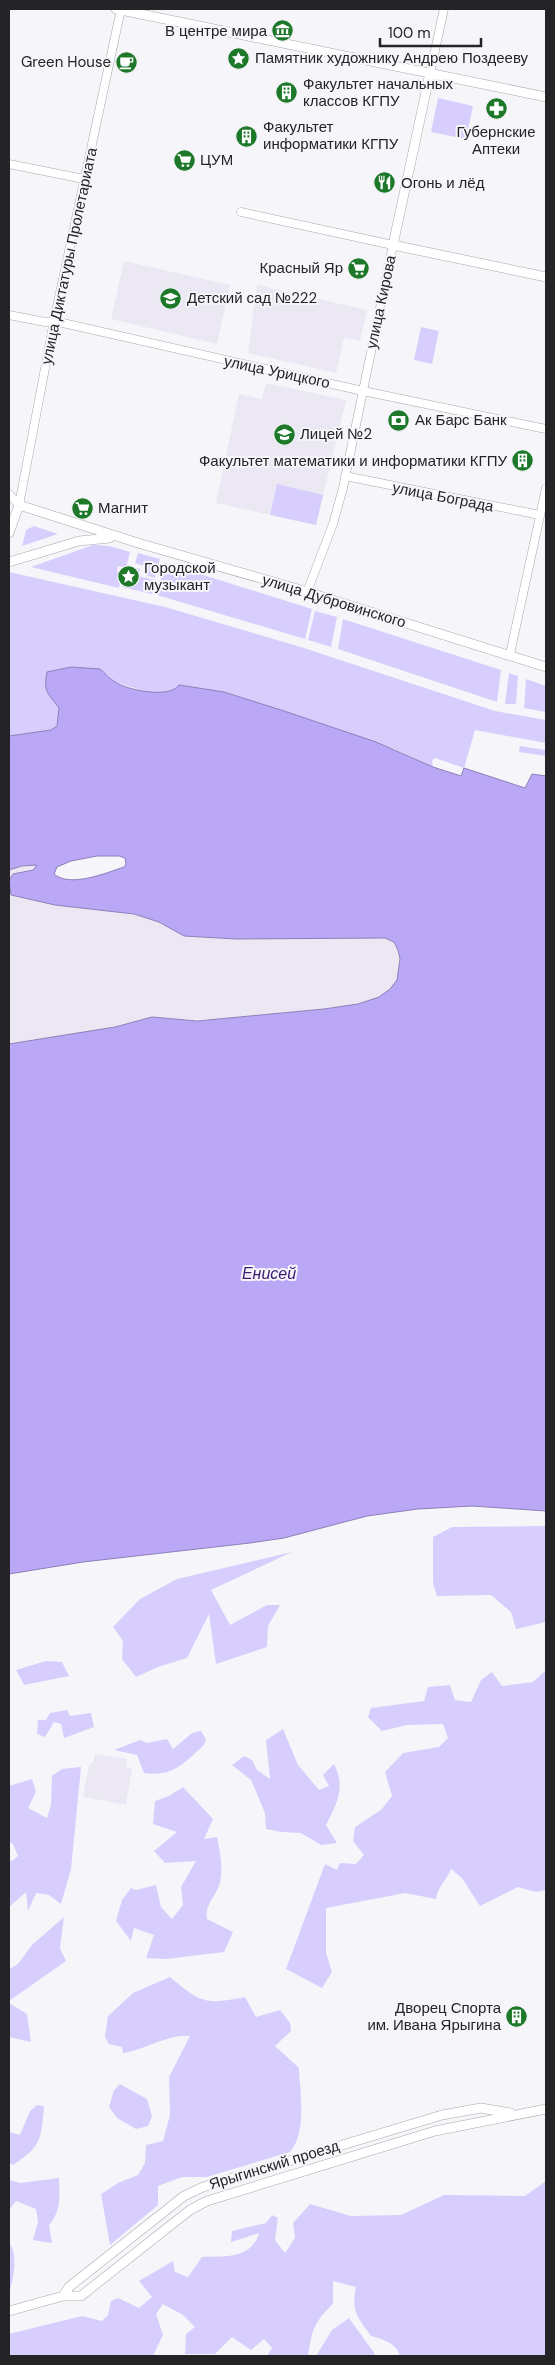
<svg xmlns="http://www.w3.org/2000/svg" width="555" height="2365" font-family="'DM Sans',sans-serif">
  <style>
    .built { fill: #ebe8f4 }
    .green { fill: #d8cefd }
    .water { fill: #baa7f6; stroke: #8d80b8; fill-rule: evenodd }
    .lines { fill: none; stroke-linecap: round; stroke-linejoin: round }
    .minor-casing { stroke: #a8a8ac; stroke-width: 9 }
    .major-casing { stroke: #a8a8ac; stroke-width: 10 }
    .minor { stroke: #fff; stroke-width: 8 }
    .major { stroke: #fff; stroke-width: 9 }
    .labels { text-anchor: middle; stroke-width: 4; stroke-linejoin: round; paint-order: stroke }
    .poi-label { font-size: 15px; fill: #242426; stroke: #f6f5fa; text-anchor: start }
    .street-label { font-size: 15px; fill: #242426; stroke: #f6f5fa }
    .water-label { font-size: 16px; font-style: italic; fill: #3d1974; stroke: #f6f5fa }
  </style>
  <rect width="100%" height="100%" fill="#f6f5fa"/>
  <path class="built" d="M124,261L230,285L217,344L111,319Z
    M257,285L367,310L360,341L344,338L336,373L248,353Z
    M266,383L346,400L316,525L216,503L239,394L262,399Z
    M35,864L36,868L20,872L9,881V870Z
    M9,892L11,895L55,905L134,914L159,922L184,936L236,939L385,938L394,942L398,950L400,969L397,980L390,989L379,997L358,1004L324,1009L218,1019L140,1020L115,1027L9,1044Z
    M95,1754L127,1759L126,1767L132,1768L126,1805L83,1797L89,1765L93,1762Z"/>
  <path class="green" d="M438,98L473,106L466,139L431,132Z
    M421,327L439,331L432,364L414,360Z
    M277,484L323,495L316,525L270,515Z
    M34,526L58,534L22,546L26,530Z
    M93,545L109,546L130,552L126,568L118,566L117,571L122,573L119,588L31,567Z
    M138,553L160,559L155,578L146,575L148,567L135,563Z
    M165,563L312,609L305,639L157,595Z
    M132,567L140,569L138,576L155,580L152,594L122,587L123,582L128,583Z
    M9,572L165,607L304,648L495,711L546,720V743L475,730L464,768L435,758L432,761L433,767L394,749L284,711L224,692L179,685L173,691L166,693L148,692L114,682L108,675L71,667L47,672C43,692 48,693 59,708L57,726L51,730L9,736Z
    M315,611L337,617L331,647L308,640Z
    M343,619L501,670L497,702L338,649Z
    M509,673L518,676L516,704H505Z
    M526,679L546,686V712L524,708Z
    M520,746L546,750V756L519,752Z
    M546,1526V1622L516,1629L511,1612L491,1595L437,1596L433,1583V1537L452,1527Z
    M292,1552L211,1590L230,1625L267,1605H280L268,1626L267,1647L216,1664L209,1614L187,1658L158,1667L136,1677L122,1659L123,1641L113,1627L140,1599L177,1579Z
    M46,1661L62,1662L69,1676L24,1685L16,1670Z
    M546,1670V1890L536,1892L518,1887L480,1906L462,1878L451,1869C446,1881 438,1886 436,1899L405,1893L326,1908V1953L332,1972L322,1988L286,1969L325,1864L337,1870L340,1863L356,1864L364,1855L353,1841L355,1827L381,1810L392,1796L385,1772L403,1753L439,1747L448,1738L443,1724L407,1725L382,1731L368,1717L371,1708L424,1701L428,1687L450,1685L455,1700L471,1702L481,1680L492,1672L502,1686L533,1682Z
    M67,1710L70,1716L91,1713L94,1727L64,1738L61,1724L54,1722L45,1737L37,1734L38,1720H46L50,1713Z
    M283,1729L298,1765L319,1790L329,1786L323,1775L334,1764C346,1787 337,1804 326,1825L337,1843L321,1845L301,1833L282,1832L266,1829L265,1813L251,1780L232,1765L244,1756L252,1760L257,1770L270,1779L266,1740Z
    M201,1731L206,1739L204,1745C184,1763 174,1777 144,1773L137,1755L114,1750L140,1740L147,1743L167,1739L173,1749L192,1733Z
    M81,1767L71,1869L61,1904L49,1895L36,1893L28,1911L26,1892L9,1907V1860L12,1861L18,1856L13,1844L9,1842V1786L32,1779L36,1792L28,1808L47,1818L51,1805L52,1776L62,1769Z
    M183,1787L213,1819L204,1839L217,1837C220,1851 224,1873 219,1886C214,1899 205,1904 207,1919L233,1932L224,1952L166,1959L146,1958L154,1935L134,1928L131,1941L116,1921L122,1900L131,1888L136,1890L156,1885L161,1907L172,1919L183,1905L181,1887L196,1861L165,1863L154,1851L177,1832L153,1824L155,1801L169,1796Z
    M64,1917L60,1948L66,1961L9,2001V1969L18,1964L32,1945Z
    M170,1977C201,2003 205,2005 245,1997L256,2017L280,2010L290,2023L291,2031L275,2046L299,2068C300,2093 307,2132 290,2152L207,2177H182L158,2186V2205L110,2245L101,2194L118,2183L138,2175L145,2163L146,2145L163,2141L170,2115L169,2077L190,2036C168,2034 145,2050 123,2053L122,2047L109,2044L105,2037L108,2016L133,1993Z
    M9,2003L27,2014L31,2042L9,2037Z
    M120,2084L147,2099L152,2116L148,2126L136,2129L117,2118L109,2107L114,2090Z
    M37,2105L44,2106C41,2139 42,2146 13,2165L9,2163V2132L20,2135L30,2111Z
    M59,2178C60,2194 61,2213 49,2225L52,2243L33,2240L38,2222L36,2209L16,2201L9,2210V2180L20,2183Z
    M546,2181V2356H400C397,2343 382,2339 371,2336C357,2317 351,2311 356,2287L333,2281V2304C314,2322 312,2330 308,2356H267L272,2348L264,2339L251,2350L232,2337L215,2354H185L186,2334L195,2327L183,2315L163,2304L156,2314L163,2335L153,2356H9V2334L82,2316L102,2321L108,2315L111,2301L118,2298L139,2308L152,2297L139,2281L173,2261L175,2272L188,2277L202,2257C224,2256 251,2260 259,2233L231,2242L232,2231L266,2223L272,2215L278,2218L275,2240L285,2253L295,2238L293,2223L310,2204L351,2216L401,2215L444,2195L525,2196Z
    M9,2243C19,2254 13,2281 9,2293Z
    M349,2318L375,2354L373,2356H316L332,2330Z"/>
  <path class="water" d="M71,667L100,669C105,673 110,679 115,682C127,690 170,699 179,685L224,692L284,711L376,742L433,767L461,776L464,768L525,788L532,774L546,776V1511L472,1506L418,1509L367,1516L284,1538L250,1543L83,1562L9,1574V1044L115,1027L152,1017L197,1021L218,1019L324,1009L358,1004L379,997L390,989L397,980L400,959L398,950L394,942L385,938L236,939L184,936L159,922L134,914L55,905L11,895L9,881L13,874L33,870L37,865L22,866L9,870V736L51,730L57,726L59,708C48,693 43,692 47,672ZM97,856H119L125,858L126,864L124,867C106,873 70,888 54,874L57,867L71,861Z"/>
  <g class="lines">
    <defs>
      <path id="minor" d="M430,73L444,9
        M9,164L84,179
        M241,212L393,245L343,488L333,524L307,592
        M9,315L45,322L54,321L363,391L546,429
        M345,476L540,515
        M9,494L19,505
        M19,505L54,321L121,9
        M510,654L546,488"/>
      <path id="major" d="M116,9L546,97
        M430,73L393,245L546,277
        M9,533L19,505L138,543L291,587L546,667
        M9,562L79,541L110,538
        M63,2296L69,2287L184,2196L203,2187L442,2115L481,2108L511,2113
        M9,2311L63,2296H81L190,2210L207,2201L435,2131L546,2109"/>
    </defs>
    <use href="#minor" class="minor-casing"/>
    <use href="#major" class="major-casing"/>
    <use href="#minor" class="minor"/>
    <use href="#major" class="major"/>
  </g>
  <defs>
    <symbol id="museum-disc" viewBox="-11 -11 22 22"><circle r="9.5" fill="#1d7929" stroke="#f6f5fa"/><path d="M0-6L6-3V-2H-6V-3ZM-5-1h2V3h-2ZM-1-1h2V3h-2ZM3-1h2V3H3ZM-6 4H6V6H-6Z" fill="#fff"/></symbol>
    <symbol id="sight-disc" viewBox="-11 -11 22 22"><circle r="9.5" fill="#1d7929" stroke="#f6f5fa"/><path d="M0-6L1.8-2.2L6-1.7L2.9 1.2L3.7 5.4L0 3.3L-3.7 5.4L-2.9 1.2L-6-1.7L-1.8-2.2Z" fill="#fff"/></symbol>
    <symbol id="cafe-disc" viewBox="-11 -11 22 22"><circle r="9.5" fill="#1d7929" stroke="#f6f5fa"/><path d="M-5.5-4.5H6V0H3Q3 3.5 0 3.5H-2.5Q-5.5 3.5-5.5 0ZM3-3.2v2h1.7v-2ZM-6 4.5H4V6H-6Z" fill="#fff"/></symbol>
    <symbol id="building-disc" viewBox="-11 -11 22 22"><circle r="9.5" fill="#1d7929" stroke="#f6f5fa"/><path d="M-4-6H4V6H1V3H-1V6H-4ZM-2.5-4.3h1.7v1.8h-1.7ZM.8-4.3h1.7v1.8H.8ZM-2.5-1h1.7V.8h-1.7ZM.8-1h1.7V.8H.8Z" fill="#fff"/></symbol>
    <symbol id="pharmacy-disc" viewBox="-11 -11 22 22"><circle r="9.5" fill="#1d7929" stroke="#f6f5fa"/><path d="M-2-6h4v4h4v4h-4v4h-4v-4h-4v-4h4Z" fill="#fff"/></symbol>
    <symbol id="supermarket-disc" viewBox="-11 -11 22 22"><circle r="9.5" fill="#1d7929" stroke="#f6f5fa"/><path d="M-6-5.5h2.5l.6 2H6L4.5 2H-2.5L-4.4-4H-6ZM-1.5 3.2a1.3 1.3 0 1 0 .1 0ZM3 3.2a1.3 1.3 0 1 0 .1 0Z" fill="#fff"/></symbol>
    <symbol id="restaurant-disc" viewBox="-11 -11 22 22"><circle r="9.5" fill="#1d7929" stroke="#f6f5fa"/><path d="M-5-6h1v4h1v-4h1v4h1v-4h1v5L-1.5 .5V6h-2V.5L-5-1ZM5-6V6H3V1.5H1.5Q1.5-4 5-6Z" fill="#fff"/></symbol>
    <symbol id="school-disc" viewBox="-11 -11 22 22"><circle r="9.5" fill="#1d7929" stroke="#f6f5fa"/><path d="M0-5L7-2L0 1L-7-2ZM-4 1L0 2.5L4 1V4Q0 6-4 4Z" fill="#fff"/></symbol>
    <symbol id="bank-disc" viewBox="-11 -11 22 22"><circle r="9.5" fill="#1d7929" stroke="#f6f5fa"/><path d="M-6-4H6V4H-6ZM0-2.3a2.3 2.3 0 1 0 0 4.6a2.3 2.3 0 1 0 0-4.6Z" fill="#fff"/></symbol>
  </defs>
  <g fill-rule="evenodd">
    <use href="#museum-disc" x="270" y="18" width="25" height="25"/>
    <use href="#sight-disc" x="226" y="46" width="25" height="25"/>
    <use href="#cafe-disc" x="114" y="50" width="25" height="25"/>
    <use href="#building-disc" x="274" y="80" width="25" height="25"/>
    <use href="#pharmacy-disc" x="484" y="96" width="25" height="25"/>
    <use href="#building-disc" x="234" y="124" width="25" height="25"/>
    <use href="#supermarket-disc" x="172" y="148" width="25" height="25"/>
    <use href="#restaurant-disc" x="372" y="170" width="25" height="25"/>
    <use href="#supermarket-disc" x="346" y="256" width="25" height="25"/>
    <use href="#school-disc" x="158" y="286" width="25" height="25"/>
    <use href="#bank-disc" x="386" y="408" width="25" height="25"/>
    <use href="#school-disc" x="272" y="422" width="25" height="25"/>
    <use href="#building-disc" x="510" y="448" width="25" height="25"/>
    <use href="#supermarket-disc" x="70" y="496" width="25" height="25"/>
    <use href="#sight-disc" x="116" y="564" width="25" height="25"/>
    <use href="#building-disc" x="504" y="2004" width="25" height="25"/>
  </g>
  <g class="labels">
    <g class="poi-label">
      <text x="267" y="36" text-anchor="end">В центре мира</text>
      <text x="255" y="63">Памятник художнику Андрею Поздееву</text>
      <text x="111" y="67" text-anchor="end">Green House</text>
      <text x="303" y="89">Факультет начальных<tspan x="303" dy="17">классов КГПУ</tspan></text>
      <text x="263" y="132">Факультет<tspan x="263" dy="17">информатики КГПУ</tspan></text>
      <text x="496" y="137" text-anchor="middle">Губернские<tspan x="496" dy="17">Аптеки</tspan></text>
      <text x="200" y="165">ЦУМ</text>
      <text x="401" y="188">Огонь и лёд</text>
      <text x="343" y="273" text-anchor="end">Красный Яр</text>
      <text x="187" y="303">Детский сад №222</text>
      <text x="415" y="425">Ак Барс Банк</text>
      <text x="300" y="439">Лицей №2</text>
      <text x="507" y="466" text-anchor="end">Факультет математики и информатики КГПУ</text>
      <text x="98" y="513">Магнит</text>
      <text x="144" y="573">Городской<tspan x="144" dy="17">музыкант</tspan></text>
      <text x="501" y="2013" text-anchor="end">Дворец Спорта<tspan x="501" dy="17">им. Ивана Ярыгина</tspan></text>
    </g>
    <g class="street-label">
      <text transform="translate(69 256) rotate(-78)" y="5">улица Диктатуры Пролетариата</text>
      <text transform="translate(381 302) rotate(-78)" y="5">улица Кирова</text>
      <text transform="translate(277 372) rotate(12)" y="5">улица Урицкого</text>
      <text transform="translate(443 497) rotate(11)" y="5">улица Бограда</text>
      <text transform="translate(334 601) rotate(17)" y="5">улица Дубровинского</text>
      <text transform="translate(274 2165) rotate(-17)" y="5">Ярыгинский проезд</text>
    </g>
    <g class="water-label">
      <text x="269" y="1279">Енисей</text>
    </g>
  </g>
  <rect width="555" height="2365" fill="none" stroke="#242426" stroke-width="20"/>
  <path d="M380 38v8h101v-8" fill="none" stroke="#242426" stroke-width="2.5"/>
  <text x="388" y="38" font-size="15" fill="#242426" stroke="#f6f5fa" stroke-width="4" paint-order="stroke">100 m</text>
</svg>
